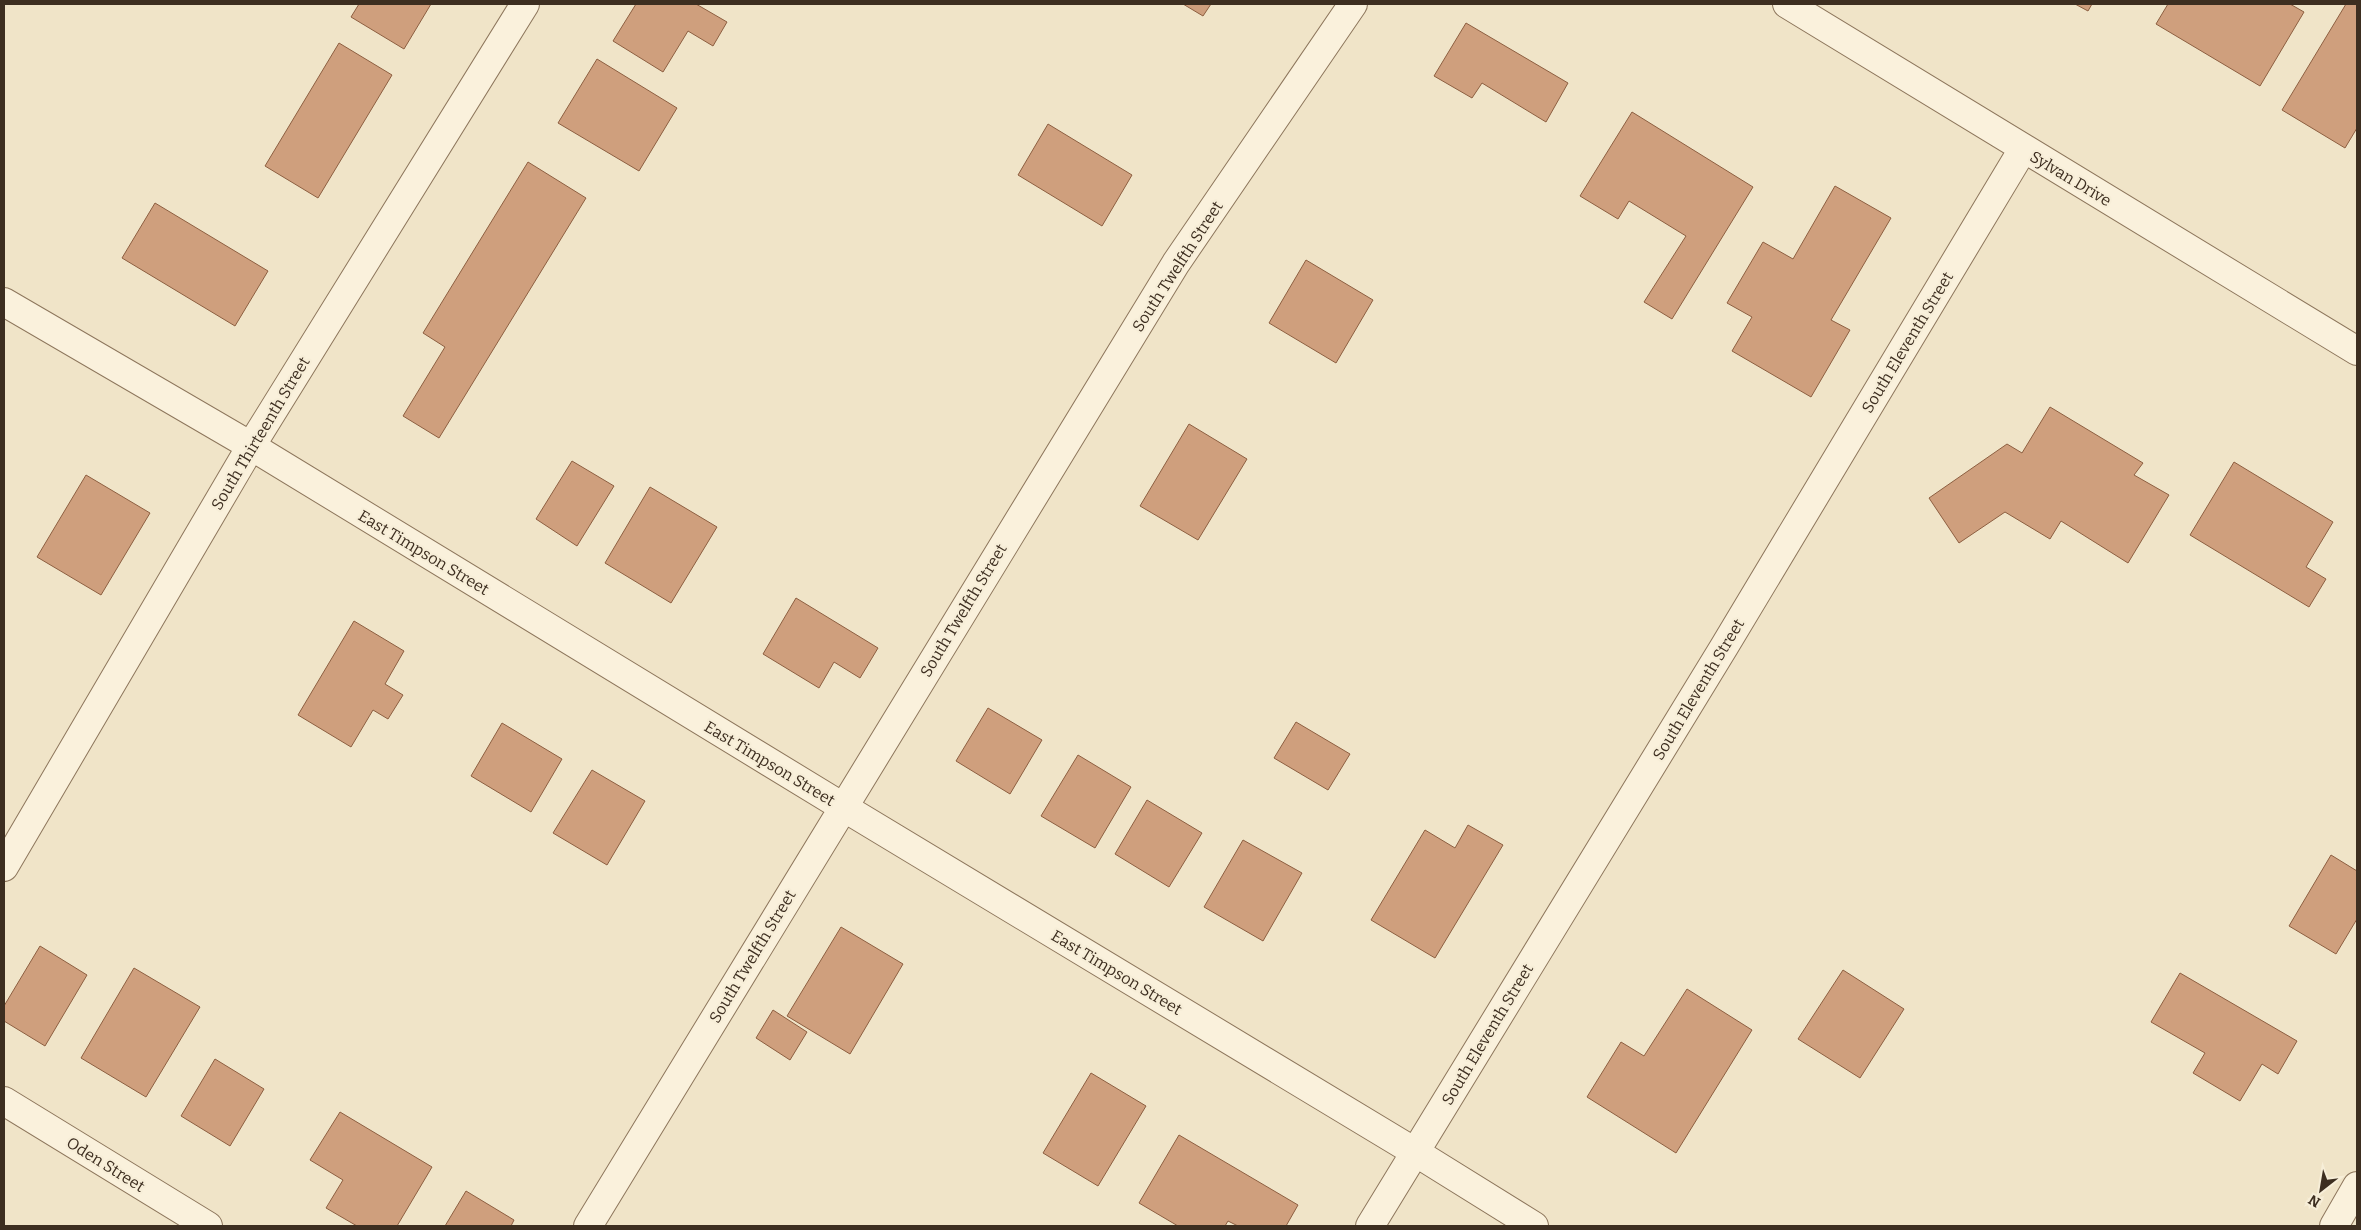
<svg xmlns="http://www.w3.org/2000/svg" width="2361" height="1230" font-family="Bitter,serif">
  <style>
    .building { fill: #cf9f7d; stroke: #8d5f41 }
    .lines { fill: none; stroke-linecap: round; stroke-linejoin: round }
    .minor-casing { stroke: #8d765c; stroke-width: 30 }
    .minor { stroke: #faf1dc; stroke-width: 28 }
    .labels { text-anchor: middle; stroke-width: 4.5; stroke-linejoin: round; paint-order: stroke }
    .street-label { font-size: 16px; fill: #3d2e20; stroke: #f7eed8 }
  </style>
  <rect width="100%" height="100%" fill="#f0e4c8"/>
  <path class="building" d="M359,4H431L404,49L351,17Z
    M636,4H696L727,22L713,46L688,31L663,72L613,41Z
    M1183,4H1211L1203,16Z
    M2075,4H2092L2088,11Z
    M2168,4H2290L2304,12L2260,86L2156,24Z
    M2346,4H2357V128L2345,148L2282,110Z
    M1466,23L1568,83L1546,122L1482,83L1472,98L1434,76Z
    M339,43L392,75L318,198L265,166Z
    M597,59L677,108L639,171L558,123Z
    M1632,112L1753,187L1672,319L1644,302L1686,236L1629,201L1618,219L1580,196Z
    M1048,124L1132,175L1102,226L1018,175Z
    M528,162L586,198L439,438L403,416L445,347L423,333Z
    M1835,186L1891,218L1831,320L1850,330L1811,397L1732,351L1752,317L1727,303L1763,242L1793,259Z
    M155,203L268,271L235,326L122,258Z
    M1306,260L1373,300L1336,363L1269,323Z
    M2050,407L2143,463L2134,475L2169,495L2128,563L2061,521L2050,539L2005,512L1959,543L1929,498L2007,444L2022,453Z
    M1189,424L1247,459L1198,540L1140,506Z
    M572,461L614,486L577,546L536,519Z
    M2234,462L2333,522L2306,567L2326,579L2309,607L2190,535Z
    M86,475L150,513L101,595L37,557Z
    M650,487L717,527L671,603L605,563Z
    M796,598L878,648L860,678L834,662L819,688L763,654Z
    M354,621L404,651L385,684L403,695L388,719L373,710L351,747L298,715Z
    M988,708L1042,740L1010,794L956,761Z
    M1296,722L1350,754L1328,790L1274,758Z
    M502,723L562,759L531,812L471,776Z
    M1078,755L1131,787L1095,848L1041,816Z
    M592,770L645,801L607,865L553,833Z
    M1147,800L1202,833L1169,887L1115,854Z
    M1468,825L1503,845L1435,958L1371,920L1425,830L1455,848Z
    M1243,840L1302,873L1263,941L1204,907Z
    M2331,855L2357,871V919L2336,954L2289,926Z
    M841,927L903,964L850,1054L787,1016Z
    M40,946L87,975L45,1046L4,1021V1006Z
    M134,968L200,1007L146,1097L81,1058Z
    M1843,970L1904,1009L1860,1078L1798,1039Z
    M2180,973L2297,1041L2278,1074L2262,1064L2240,1101L2193,1073L2205,1053L2151,1022Z
    M1687,989L1752,1030L1676,1153L1587,1097L1621,1042L1644,1056Z
    M773,1010L807,1032L790,1060L756,1038Z
    M215,1059L264,1089L230,1146L181,1116Z
    M1091,1073L1146,1106L1098,1186L1043,1153Z
    M340,1112L432,1167L397,1226H357L326,1208L343,1180L310,1160Z
    M1179,1135L1298,1205L1286,1226H1238L1228,1221L1225,1226H1178L1139,1203Z
    M466,1191L514,1220L511,1226H445Z"/>
  <g class="lines">
    <defs>
      <path id="minor" d="M1787,4L2357,351
        M4,302L251,446L843,807L1415,1152L1534,1226
        M4,867L251,446L525,4
        M4,1101L208,1226
        M588,1226L1176,263L1353,4
        M1370,1226L1724,647L2023,149
        M2334,1226L2357,1186"/>
    </defs>
    <use href="#minor" class="minor-casing"/>
    <use href="#minor" class="minor"/>
  </g>
  <g class="labels">
    <g class="street-label">
      <text transform="translate(2071 178) rotate(31)" y="6">Sylvan Drive</text>
      <text transform="translate(1177 266) rotate(-57)" y="6">South Twelfth Street</text>
      <text transform="translate(1907 342) rotate(-59)" y="6">South Eleventh Street</text>
      <text transform="translate(260 433) rotate(-59)" y="6">South Thirteenth Street</text>
      <text transform="translate(424 552) rotate(31)" y="6">East Timpson Street</text>
      <text transform="translate(963 610) rotate(-59)" y="6">South Twelfth Street</text>
      <text transform="translate(1698 689) rotate(-59)" y="6">South Eleventh Street</text>
      <text transform="translate(770 763) rotate(31)" y="6">East Timpson Street</text>
      <text transform="translate(752 956) rotate(-59)" y="6">South Twelfth Street</text>
      <text transform="translate(1117 972) rotate(31)" y="6">East Timpson Street</text>
      <text transform="translate(1487 1034) rotate(-59)" y="6">South Eleventh Street</text>
      <text transform="translate(106 1164) rotate(32)" y="6">Oden Street</text>
    </g>
  </g>
  <rect width="2361" height="1230" fill="none" stroke="#3d2e20" stroke-width="10"/>
  <g transform="translate(2321 1190) rotate(211)" stroke="#f7eed8" stroke-width="4" paint-order="stroke">
  <path d="M0-4L9 19L0 12L-9 19Z" fill="#3d2e20"/>
  <text y="-8" font-size="14" font-weight="bold" text-anchor="middle" fill="#3d2e20">N</text>
  </g>
</svg>
